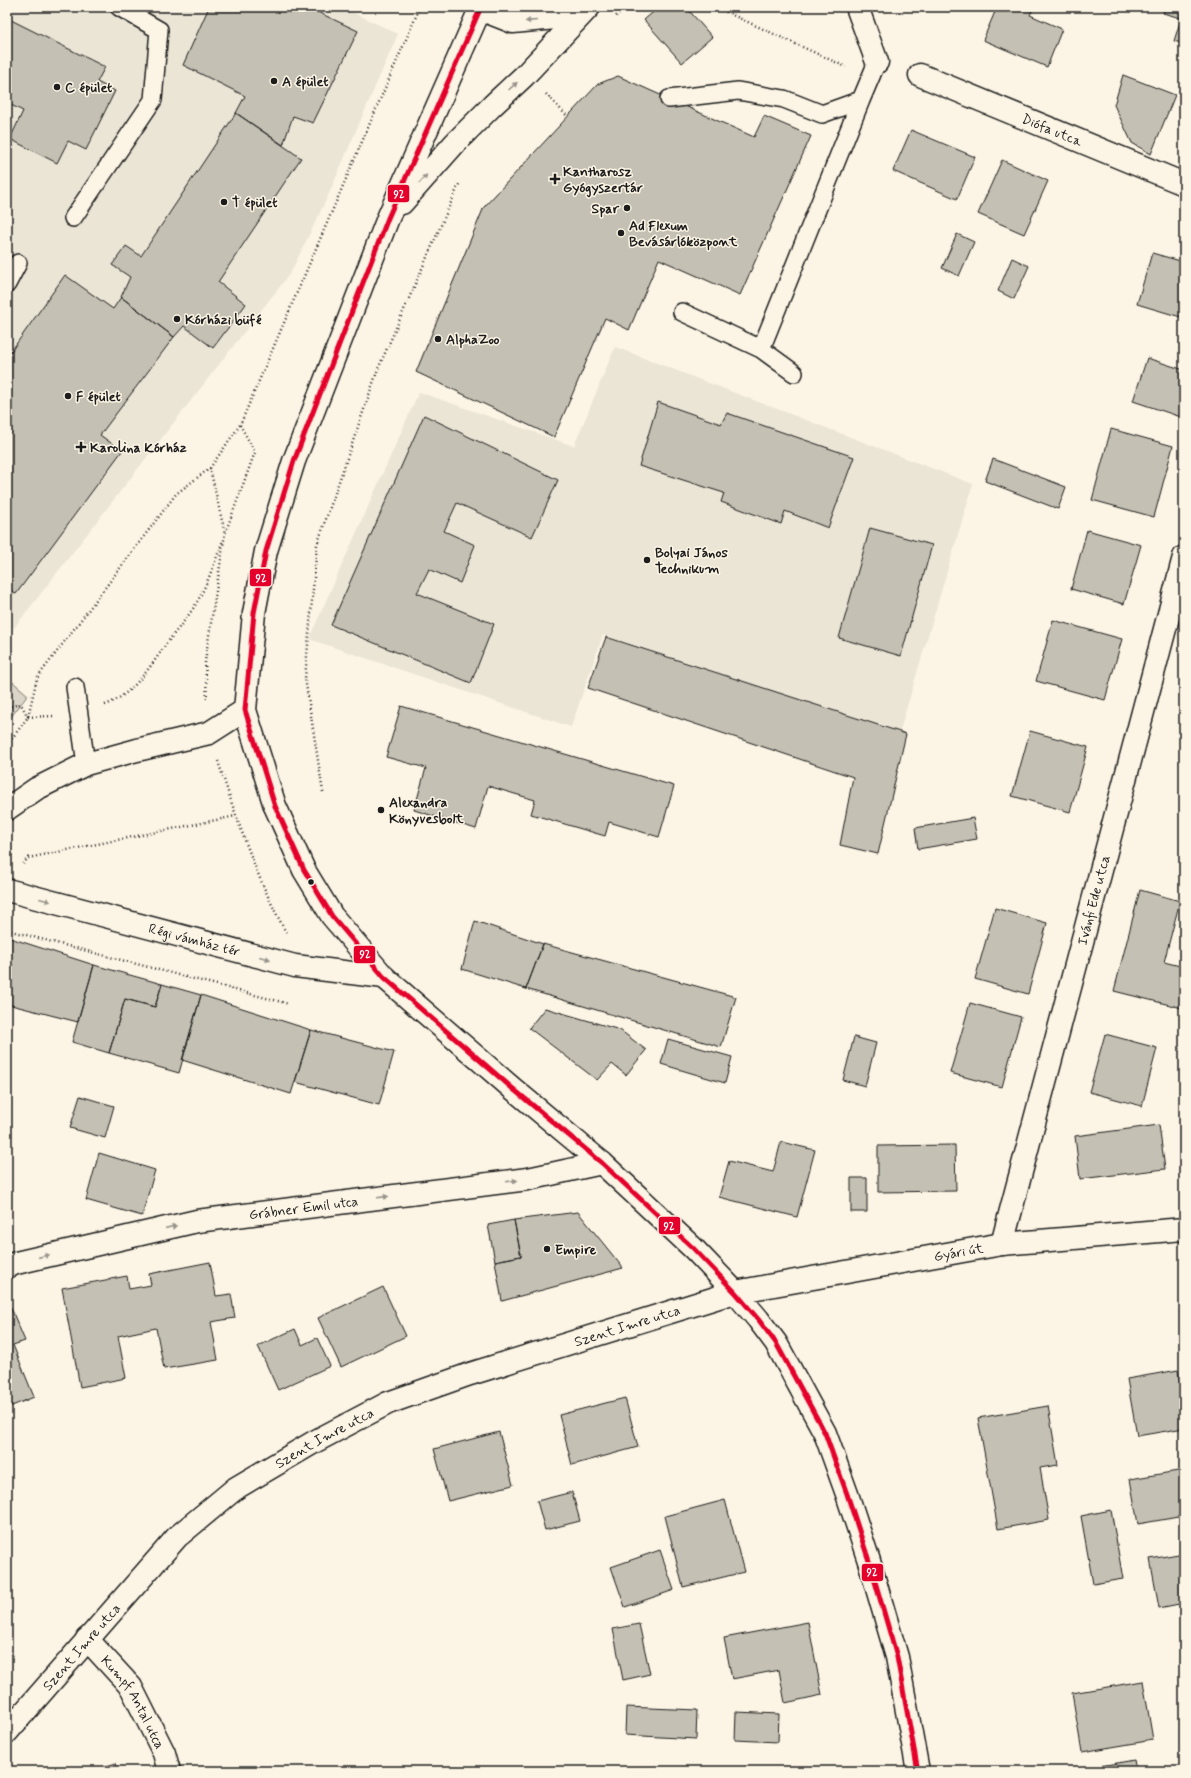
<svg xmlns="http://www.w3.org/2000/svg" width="1191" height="1778" font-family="Mynerve,sans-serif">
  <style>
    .built { fill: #ebe5d6 }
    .green { fill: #dbd5c8; stroke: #7c7872 }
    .building { fill: #c4c0b3; stroke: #1c1c1c }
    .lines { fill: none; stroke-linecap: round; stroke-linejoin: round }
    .lane-casing { stroke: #1c1c1c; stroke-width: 20 }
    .street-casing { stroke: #1c1c1c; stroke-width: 25 }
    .secondary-casing { stroke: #1c1c1c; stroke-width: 25 }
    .primary-casing { stroke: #1c1c1c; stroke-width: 25 }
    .path { stroke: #1c1c1c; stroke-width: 2.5; stroke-dasharray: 1 3; stroke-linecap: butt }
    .lane { stroke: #fcf5e5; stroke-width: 17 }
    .street { stroke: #fcf5e5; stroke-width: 22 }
    .secondary { stroke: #fcf5e5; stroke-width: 22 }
    .primary { stroke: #fcf5e5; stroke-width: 22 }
    .bus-1-casing { stroke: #fcf5e5; stroke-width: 8 }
    .bus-1 { stroke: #e4002b; stroke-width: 5 }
    .oneway { fill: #97938b }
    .poi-dot { fill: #1c1c1c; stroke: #fcf5e5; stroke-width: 1.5 }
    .labels { text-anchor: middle; stroke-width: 3; stroke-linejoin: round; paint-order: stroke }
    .poi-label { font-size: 14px; font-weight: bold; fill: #1c1c1c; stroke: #fcf5e5; text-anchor: start }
    .street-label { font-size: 14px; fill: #1c1c1c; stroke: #fcf5e5 }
    .line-badge { stroke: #fcf5e5; stroke-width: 1.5 }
    .badge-label { font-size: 11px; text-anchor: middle; font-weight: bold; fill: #fff }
  </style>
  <rect width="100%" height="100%" fill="#fcf5e5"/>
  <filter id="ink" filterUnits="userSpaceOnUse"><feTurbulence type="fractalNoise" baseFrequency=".025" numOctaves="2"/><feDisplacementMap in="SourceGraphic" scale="8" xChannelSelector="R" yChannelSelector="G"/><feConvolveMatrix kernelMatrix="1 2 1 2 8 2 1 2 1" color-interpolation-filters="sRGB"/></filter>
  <g filter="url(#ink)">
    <path class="built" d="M7,7H342L398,34L327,198L291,272L14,628L7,623Z
      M615,347L973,484L898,737L603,635L571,727L309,639L419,392L574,446Z"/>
    <path class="green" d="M7,677L28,695L7,722Z"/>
    <path class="building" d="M209,7H307L358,31L313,123L293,116L283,145L236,113L245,96L183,65Z
      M659,7H686L712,37L682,63L644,20Z
      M997,7H1034L1030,15L1062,29L1047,67L983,40Z
      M1165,7H1184V19L1163,13Z
      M7,18L105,67L97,82L115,91L86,150L68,141L57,163L10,139L23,111L7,103Z
      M1180,22L1184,23V44L1174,41Z
      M1123,75L1175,95L1151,154L1132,143L1114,105Z
      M618,76L754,137L764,116L811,136L740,295L659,259L629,330L605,318L554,437L416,372L484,207L598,84Z
      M236,113L301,158L218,282L246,304L213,348L184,326L174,337L121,297L130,277L112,265L126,246L141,256Z
      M911,130L975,157L957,199L893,171Z
      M1002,160L1048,181L1024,234L978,214Z
      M957,234L974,242L959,276L942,268Z
      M1152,253L1184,262V318L1137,304Z
      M1012,258L1029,266L1014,299L998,291Z
      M65,275L113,309L121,297L174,337L100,435L122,451L16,594L7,587V357Z
      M1147,358L1184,370V418L1133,401Z
      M658,402L721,424L727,413L854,457L828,528L785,511L781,524L721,502L724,493L639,466Z
      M424,415L558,480L532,537L457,503L444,531L475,545L460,583L429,569L417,593L494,624L471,683L331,625Z
      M1111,429L1173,446L1154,517L1092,500Z
      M993,459L1066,487L1058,509L985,481Z
      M870,528L932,545L901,656L839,638Z
      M1087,530L1141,545L1124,604L1071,589Z
      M1053,620L1122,639L1105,700L1036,681Z
      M606,637L906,734L878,854L840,845L853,777L588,688Z
      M401,706L674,786L659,837L609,822L605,836L531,814L535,800L488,786L476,829L414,810L426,768L386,757Z
      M1030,731L1088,747L1070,812L1012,796Z
      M973,818L977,839L918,849L915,828Z
      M1140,890L1180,901L1164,962L1184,967V998L1182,1008L1114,991Z
      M995,908L1047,923L1028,994L975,979Z
      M475,921L543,944L526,989L462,969Z
      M7,937L94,965L78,1022L7,1004Z
      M543,944L736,997L721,1047L526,989Z
      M94,965L162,984L155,1007L125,999L109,1053L72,1042Z
      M162,984L201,995L179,1073L109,1053L125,999L155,1007Z
      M201,995L311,1030L291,1094L182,1060Z
      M970,1003L1021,1017L1002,1087L950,1073Z
      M545,1008L620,1030L646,1050L626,1075L612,1064L597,1080L529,1028Z
      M311,1030L394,1052L379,1105L295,1082Z
      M1105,1034L1157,1048L1142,1106L1089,1092Z
      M854,1037L876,1043L865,1086L843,1080Z
      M668,1039L732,1057L725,1083L661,1064Z
      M80,1096L114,1106L105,1138L70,1128Z
      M1159,1125L1165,1169L1080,1179L1075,1136Z
      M781,1142L815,1150L797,1217L719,1197L729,1161L773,1172Z
      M955,1145L956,1191L878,1192V1146Z
      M99,1153L155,1170L142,1216L86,1200Z
      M851,1178H867V1212H851Z
      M578,1212L623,1268L502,1301L495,1261L521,1256L514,1220Z
      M514,1220L521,1256L495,1261L488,1225Z
      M210,1262L216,1296L231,1294L235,1318L211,1322L218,1360L164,1369L156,1328L118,1336L126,1378L80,1387L62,1288L127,1276L129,1289L151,1285L149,1274Z
      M383,1287L406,1336L341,1367L318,1318Z
      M10,1306L25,1341L13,1345L34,1397L7,1408V1307Z
      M295,1329L302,1345L317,1338L330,1366L278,1390L258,1346Z
      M1178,1370L1184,1404V1428L1137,1436L1127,1379Z
      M625,1398L638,1447L572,1465L559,1415Z
      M1048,1406L1058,1465L1040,1468L1049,1520L998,1529L978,1418Z
      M499,1432L513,1485L448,1501L434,1449Z
      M1184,1470V1516L1138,1524L1130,1479Z
      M572,1492L580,1521L545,1530L537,1501Z
      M725,1500L744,1572L683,1587L665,1516Z
      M1111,1510L1123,1579L1093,1584L1081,1516Z
      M660,1550L674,1590L625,1607L611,1567Z
      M1184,1553V1603L1159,1608L1150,1559Z
      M808,1622L822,1695L785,1703L779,1670L732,1679L724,1638Z
      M639,1624L650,1674L623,1680L613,1629Z
      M1143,1681L1153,1740L1082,1752L1072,1693Z
      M626,1707L697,1710L696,1739L625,1735Z
      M736,1712L779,1714L778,1742L735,1740Z
      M1134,1760L1136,1771L1078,1770Z
      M116,1763L118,1771H91Z"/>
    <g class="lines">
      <defs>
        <path id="lane" d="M669,99L738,91L784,99L822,114L861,100L877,62
          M73,218L153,100L159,30L119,7
          M7,284L18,263
          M682,312L761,349L794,373
          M761,349L861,100
          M75,687L86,764"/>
        <g id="street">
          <path d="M857,7L877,62"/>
          <path id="s1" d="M920,75L1184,184"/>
          <path id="s2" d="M7,890L295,966L384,977"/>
          <path id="s3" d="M1002,1244L1184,557"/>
          <path id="s4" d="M7,1267L16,1263L197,1221L528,1179L602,1163"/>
          <path id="s5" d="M87,1639L131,1687L164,1753L169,1771"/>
          <path id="s6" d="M7,1732L177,1537L236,1488L314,1442L388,1403L470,1374L735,1292"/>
        </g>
        <g id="secondary">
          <path d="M480,9L513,22L556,18L581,7"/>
          <path id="s7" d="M735,1292L1002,1244L1184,1229"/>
        </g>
        <path id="primary" d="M481,7L388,218L294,461L266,551L254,613L245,710L275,806L304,870L332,916L384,977L512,1088L602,1163L693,1248L735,1292L758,1319L776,1343L825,1433L847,1494L869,1561L897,1657L918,1771
          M402,203L455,143L493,105L524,76L589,7
          M7,809L36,789L86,764L137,750L209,733L245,710"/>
      </defs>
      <use href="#lane" class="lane-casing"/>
      <use href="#street" class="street-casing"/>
      <use href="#secondary" class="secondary-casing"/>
      <use href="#primary" class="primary-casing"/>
      <path class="path" d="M715,7L846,67
        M616,16L627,7
        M546,94L568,117
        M210,468L225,534
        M207,699L205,661L225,534L255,452L240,425
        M105,705C135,694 152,663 170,639C179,627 190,615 197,602C208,583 215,561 223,540
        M7,707L21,704L28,717
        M28,717L53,716
        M7,745L28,717L37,678L176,494L210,468L240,425L420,7
        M218,761C237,820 257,880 287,934
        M323,792L305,678L317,545L378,369L460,182
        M23,864L28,858L236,816
        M7,930L289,1004"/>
      <use href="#lane" class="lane"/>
      <use href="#street" class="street"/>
      <use href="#secondary" class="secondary"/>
      <use href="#primary" class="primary"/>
      <defs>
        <path id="bus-1" d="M481,7L388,218L294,461L266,551L254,613L245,710L275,806L304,870L332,916L384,977L512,1088L602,1163L693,1248L735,1292L758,1319L776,1343L825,1433L847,1494L869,1561L897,1657L918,1771"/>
      </defs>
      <use href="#bus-1" class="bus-1-casing"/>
      <use href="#bus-1" class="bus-1"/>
    </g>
    <defs><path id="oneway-solid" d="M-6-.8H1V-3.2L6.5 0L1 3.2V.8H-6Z"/></defs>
    <g class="oneway">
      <use href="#oneway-solid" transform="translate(531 21) rotate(175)"/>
      <use href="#oneway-solid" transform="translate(513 86) rotate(-42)"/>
      <use href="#oneway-solid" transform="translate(423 179) rotate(-48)"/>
      <use href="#oneway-solid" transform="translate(45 900) rotate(15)"/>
      <use href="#oneway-solid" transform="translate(265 958) rotate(15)"/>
      <use href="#oneway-solid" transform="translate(512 1181) rotate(-7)"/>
      <use href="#oneway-solid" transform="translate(383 1197) rotate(-7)"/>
      <use href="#oneway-solid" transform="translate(171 1227) rotate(-13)"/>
      <use href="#oneway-solid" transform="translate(44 1256) rotate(-13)"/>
    </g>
  </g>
  <g class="poi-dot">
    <circle cx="274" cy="81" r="4"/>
    <circle cx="57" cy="87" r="4"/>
    <path d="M553 173h4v4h4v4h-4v4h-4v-4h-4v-4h4z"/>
    <circle cx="224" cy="202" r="4"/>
    <circle cx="627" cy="208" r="4"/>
    <circle cx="621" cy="233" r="4"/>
    <circle cx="177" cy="319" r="4"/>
    <circle cx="438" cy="339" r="4"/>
    <circle cx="68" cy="396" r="4"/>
    <path d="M79 441h4v4h4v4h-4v4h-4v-4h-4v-4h4z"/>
    <circle cx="647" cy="560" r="4"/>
    <circle cx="381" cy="810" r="4"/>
    <circle cx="311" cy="882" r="3.5"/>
    <circle cx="547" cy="1249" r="4"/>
  </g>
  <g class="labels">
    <g class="poi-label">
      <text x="282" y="86">A épület</text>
      <text x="65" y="92">C épület</text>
      <text x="563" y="176">Kantharosz<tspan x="563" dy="16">Gyógyszertár</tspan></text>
      <text x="232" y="207">T épület</text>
      <text x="619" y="213" text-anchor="end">Spar</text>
      <text x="629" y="230">Ad Flexum<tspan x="629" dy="16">Bevásárlóközpont</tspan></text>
      <text x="185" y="324">Kórházi büfé</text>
      <text x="446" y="344">AlphaZoo</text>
      <text x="76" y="401">F épület</text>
      <text x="90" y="452">Karolina Kórház</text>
      <text x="655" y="557">Bolyai János<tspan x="655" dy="16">Technikum</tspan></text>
      <text x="389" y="807">Alexandra<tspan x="389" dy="16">Könyvesbolt</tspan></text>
      <text x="555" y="1254">Empire</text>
    </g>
    <g class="street-label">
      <text dy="5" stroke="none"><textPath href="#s1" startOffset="143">Diófa utca</textPath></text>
      <text dy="5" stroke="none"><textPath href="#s3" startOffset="356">Ivánfi Ede utca</textPath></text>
      <text dy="5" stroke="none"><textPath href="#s2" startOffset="194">Régi vámház tér</textPath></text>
      <text dy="5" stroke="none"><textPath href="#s4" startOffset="303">Grábner Emil utca</textPath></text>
      <text dy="5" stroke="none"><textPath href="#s7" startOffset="227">Gyári út</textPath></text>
      <text dy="5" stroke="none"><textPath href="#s6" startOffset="761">Szent Imre utca</textPath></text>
      <text dy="5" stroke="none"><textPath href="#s6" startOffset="437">Szent Imre utca</textPath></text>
      <text dy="5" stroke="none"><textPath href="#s6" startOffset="113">Szent Imre utca</textPath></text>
      <text dy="5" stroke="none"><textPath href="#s5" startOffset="79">Kumpf Antal utca</textPath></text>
    </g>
  </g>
  <g class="line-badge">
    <rect x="387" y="184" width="23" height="19" rx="4" fill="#e4002b"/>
    <rect x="249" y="568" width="23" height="19" rx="4" fill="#e4002b"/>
    <rect x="353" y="945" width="23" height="19" rx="4" fill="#e4002b"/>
    <rect x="658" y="1216" width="23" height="19" rx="4" fill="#e4002b"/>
    <rect x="861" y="1563" width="23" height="19" rx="4" fill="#e4002b"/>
  </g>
  <g class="badge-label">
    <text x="399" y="198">92</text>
    <text x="261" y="582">92</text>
    <text x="365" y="958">92</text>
    <text x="669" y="1230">92</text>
    <text x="872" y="1576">92</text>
  </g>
  <rect width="1191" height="1778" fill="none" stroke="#fcf5e5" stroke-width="24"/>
  <rect x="12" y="12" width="1167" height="1754" fill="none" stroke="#1c1c1c" stroke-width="1.5" filter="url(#ink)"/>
</svg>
